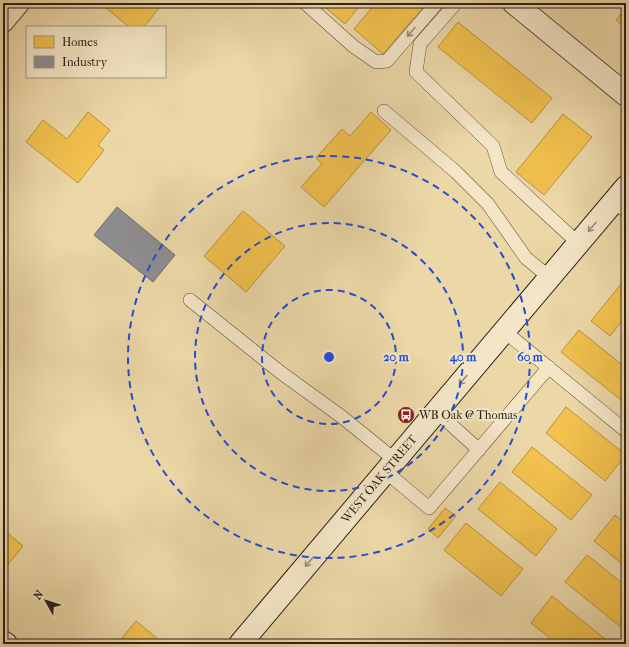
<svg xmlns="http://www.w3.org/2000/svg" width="629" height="647" font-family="'IM FELL French Canon',serif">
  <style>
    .homes { fill: #f2c14e; stroke: #b7913e }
    .industry { fill: #8d8d92; stroke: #706d6d }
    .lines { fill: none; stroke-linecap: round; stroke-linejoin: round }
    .service-casing { stroke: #5c4f3c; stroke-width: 14 }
    .minor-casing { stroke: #5c4f3c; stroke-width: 24 }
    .secondary-casing { stroke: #2c2218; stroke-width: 24 }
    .service { stroke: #f3e5c6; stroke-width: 13 }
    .minor { stroke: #f3e5c6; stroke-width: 22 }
    .secondary { stroke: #f3e5c6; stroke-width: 22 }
    .oneway { stroke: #998d78 }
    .ring { fill: none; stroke: #1d4ed8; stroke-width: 2; stroke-dasharray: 7 5 }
    .labels { text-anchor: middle; stroke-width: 4; stroke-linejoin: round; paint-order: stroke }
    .poi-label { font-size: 12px; fill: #2c2218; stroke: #f3e5c6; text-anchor: start }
    .street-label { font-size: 12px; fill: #2c2218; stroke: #f3e5c6 }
    .centre { fill: #1d4ed8; stroke: #f3e5c6; stroke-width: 2 }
    .ring-label { font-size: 12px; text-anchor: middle; font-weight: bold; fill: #1d4ed8; stroke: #f3e5c6; stroke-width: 4; stroke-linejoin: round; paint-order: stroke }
  </style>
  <rect width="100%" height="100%" fill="#ecd7a7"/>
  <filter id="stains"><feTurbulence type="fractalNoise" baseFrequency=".005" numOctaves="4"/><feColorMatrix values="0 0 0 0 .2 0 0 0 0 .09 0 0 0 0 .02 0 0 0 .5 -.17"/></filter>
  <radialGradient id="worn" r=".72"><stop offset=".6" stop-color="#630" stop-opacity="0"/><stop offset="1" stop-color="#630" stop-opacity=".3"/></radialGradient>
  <path class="homes" d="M109,3H163L144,27H129L105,7Z
    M320,3H362L345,24Z
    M376,3H427L383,54L354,29Z
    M626,8V28L616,20Z
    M458,22L552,98L532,123L438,47Z
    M88,112L110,130L98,145L104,150L78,183L26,142L43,120L67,139Z
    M371,112L391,130L324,207L301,187L322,164L316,158L342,129L350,136Z
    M563,114L592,137L544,195L516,172Z
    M243,211L285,246L246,292L204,256Z
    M626,278V316L610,336L591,321Z
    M579,330L626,368V404L561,352Z
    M566,407L626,455L605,481L546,433Z
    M532,447L592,495L571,520L512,472Z
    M500,482L557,529L536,556L478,509Z
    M445,508L456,516L438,538L428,529Z
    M615,515L626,524V567L594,541Z
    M466,523L523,569L501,596L444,550Z
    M3,529L23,546L3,571Z
    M587,555L626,586V623L622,628L565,582Z
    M552,596L610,643L609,644H557L531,623Z
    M136,621L164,644H117Z"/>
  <path class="industry" d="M117,207L175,255L153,282L94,235Z"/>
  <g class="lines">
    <defs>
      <path id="service" d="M305,3L353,46L376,62L387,61L437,3
        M456,3L420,44L416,72L493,146L501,172L578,243
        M384,111L456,172L488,204L526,258L549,277
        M614,201L626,211
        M190,300L280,372L342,417L395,460
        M504,331L626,431
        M436,411L479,450
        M385,471L429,508L549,367"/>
      <path id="minor" d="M514,3L626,95
        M3,21L18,3"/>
      <path id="secondary" d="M3,642L6,644
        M240,644L626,187"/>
    </defs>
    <use href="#service" class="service-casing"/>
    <use href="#minor" class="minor-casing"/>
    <use href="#secondary" class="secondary-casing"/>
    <use href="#service" class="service"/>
    <use href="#minor" class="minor"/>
    <use href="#secondary" class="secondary"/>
  </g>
  <defs><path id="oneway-shaft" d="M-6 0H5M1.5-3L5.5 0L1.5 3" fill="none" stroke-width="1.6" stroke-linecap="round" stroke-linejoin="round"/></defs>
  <g class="oneway">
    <use href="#oneway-shaft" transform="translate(411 32) rotate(131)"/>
    <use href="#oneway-shaft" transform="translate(592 227) rotate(130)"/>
    <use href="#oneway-shaft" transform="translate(463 380) rotate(130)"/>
    <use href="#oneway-shaft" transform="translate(309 562) rotate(130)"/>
  </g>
  <g class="ring">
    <circle cx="329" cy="357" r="67"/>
    <circle cx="329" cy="357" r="134"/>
    <circle cx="329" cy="357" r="201"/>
  </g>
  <defs>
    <symbol id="bus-disc" viewBox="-11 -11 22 22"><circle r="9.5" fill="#8f2418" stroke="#f3e5c6"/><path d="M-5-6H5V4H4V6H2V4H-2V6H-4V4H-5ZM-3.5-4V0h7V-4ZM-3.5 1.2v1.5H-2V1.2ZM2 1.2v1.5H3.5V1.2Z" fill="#fff"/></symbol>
  </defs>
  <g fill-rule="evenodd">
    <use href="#bus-disc" x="396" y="405" width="20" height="20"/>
  </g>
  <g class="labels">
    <g class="poi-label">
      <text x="419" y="419">WB Oak @ Thomas</text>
    </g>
    <g class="street-label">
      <text transform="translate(379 479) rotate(-50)" y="4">WEST OAK STREET</text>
    </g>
  </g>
  <circle cx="329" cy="357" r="6" class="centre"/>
  <g class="ring-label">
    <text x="396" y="361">20 m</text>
    <text x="463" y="361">40 m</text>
    <text x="530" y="361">60 m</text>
  </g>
  <rect width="629" height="647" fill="none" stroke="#ecd7a7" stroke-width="16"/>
  <rect x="4" y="4" width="621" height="639" fill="none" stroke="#2c2218" stroke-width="2"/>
  <rect x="8" y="8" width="613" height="631" fill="none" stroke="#2c2218"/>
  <rect x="26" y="26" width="140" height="52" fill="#f3e5c6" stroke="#a39780"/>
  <rect x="34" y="36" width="20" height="12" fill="#f2c14e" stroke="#a39780"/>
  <text x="62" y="46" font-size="12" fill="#2c2218">Homes</text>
  <rect x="34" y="56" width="20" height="12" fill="#8d8d92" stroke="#a39780"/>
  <text x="62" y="66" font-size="12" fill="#2c2218">Industry</text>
  <g transform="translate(46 601) rotate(309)" stroke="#f3e5c6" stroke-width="3" paint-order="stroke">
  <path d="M0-3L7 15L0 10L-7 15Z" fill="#2c2218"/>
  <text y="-6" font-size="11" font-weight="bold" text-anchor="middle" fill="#2c2218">N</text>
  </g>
  <rect width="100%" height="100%" filter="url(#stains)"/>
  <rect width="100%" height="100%" fill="url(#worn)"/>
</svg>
